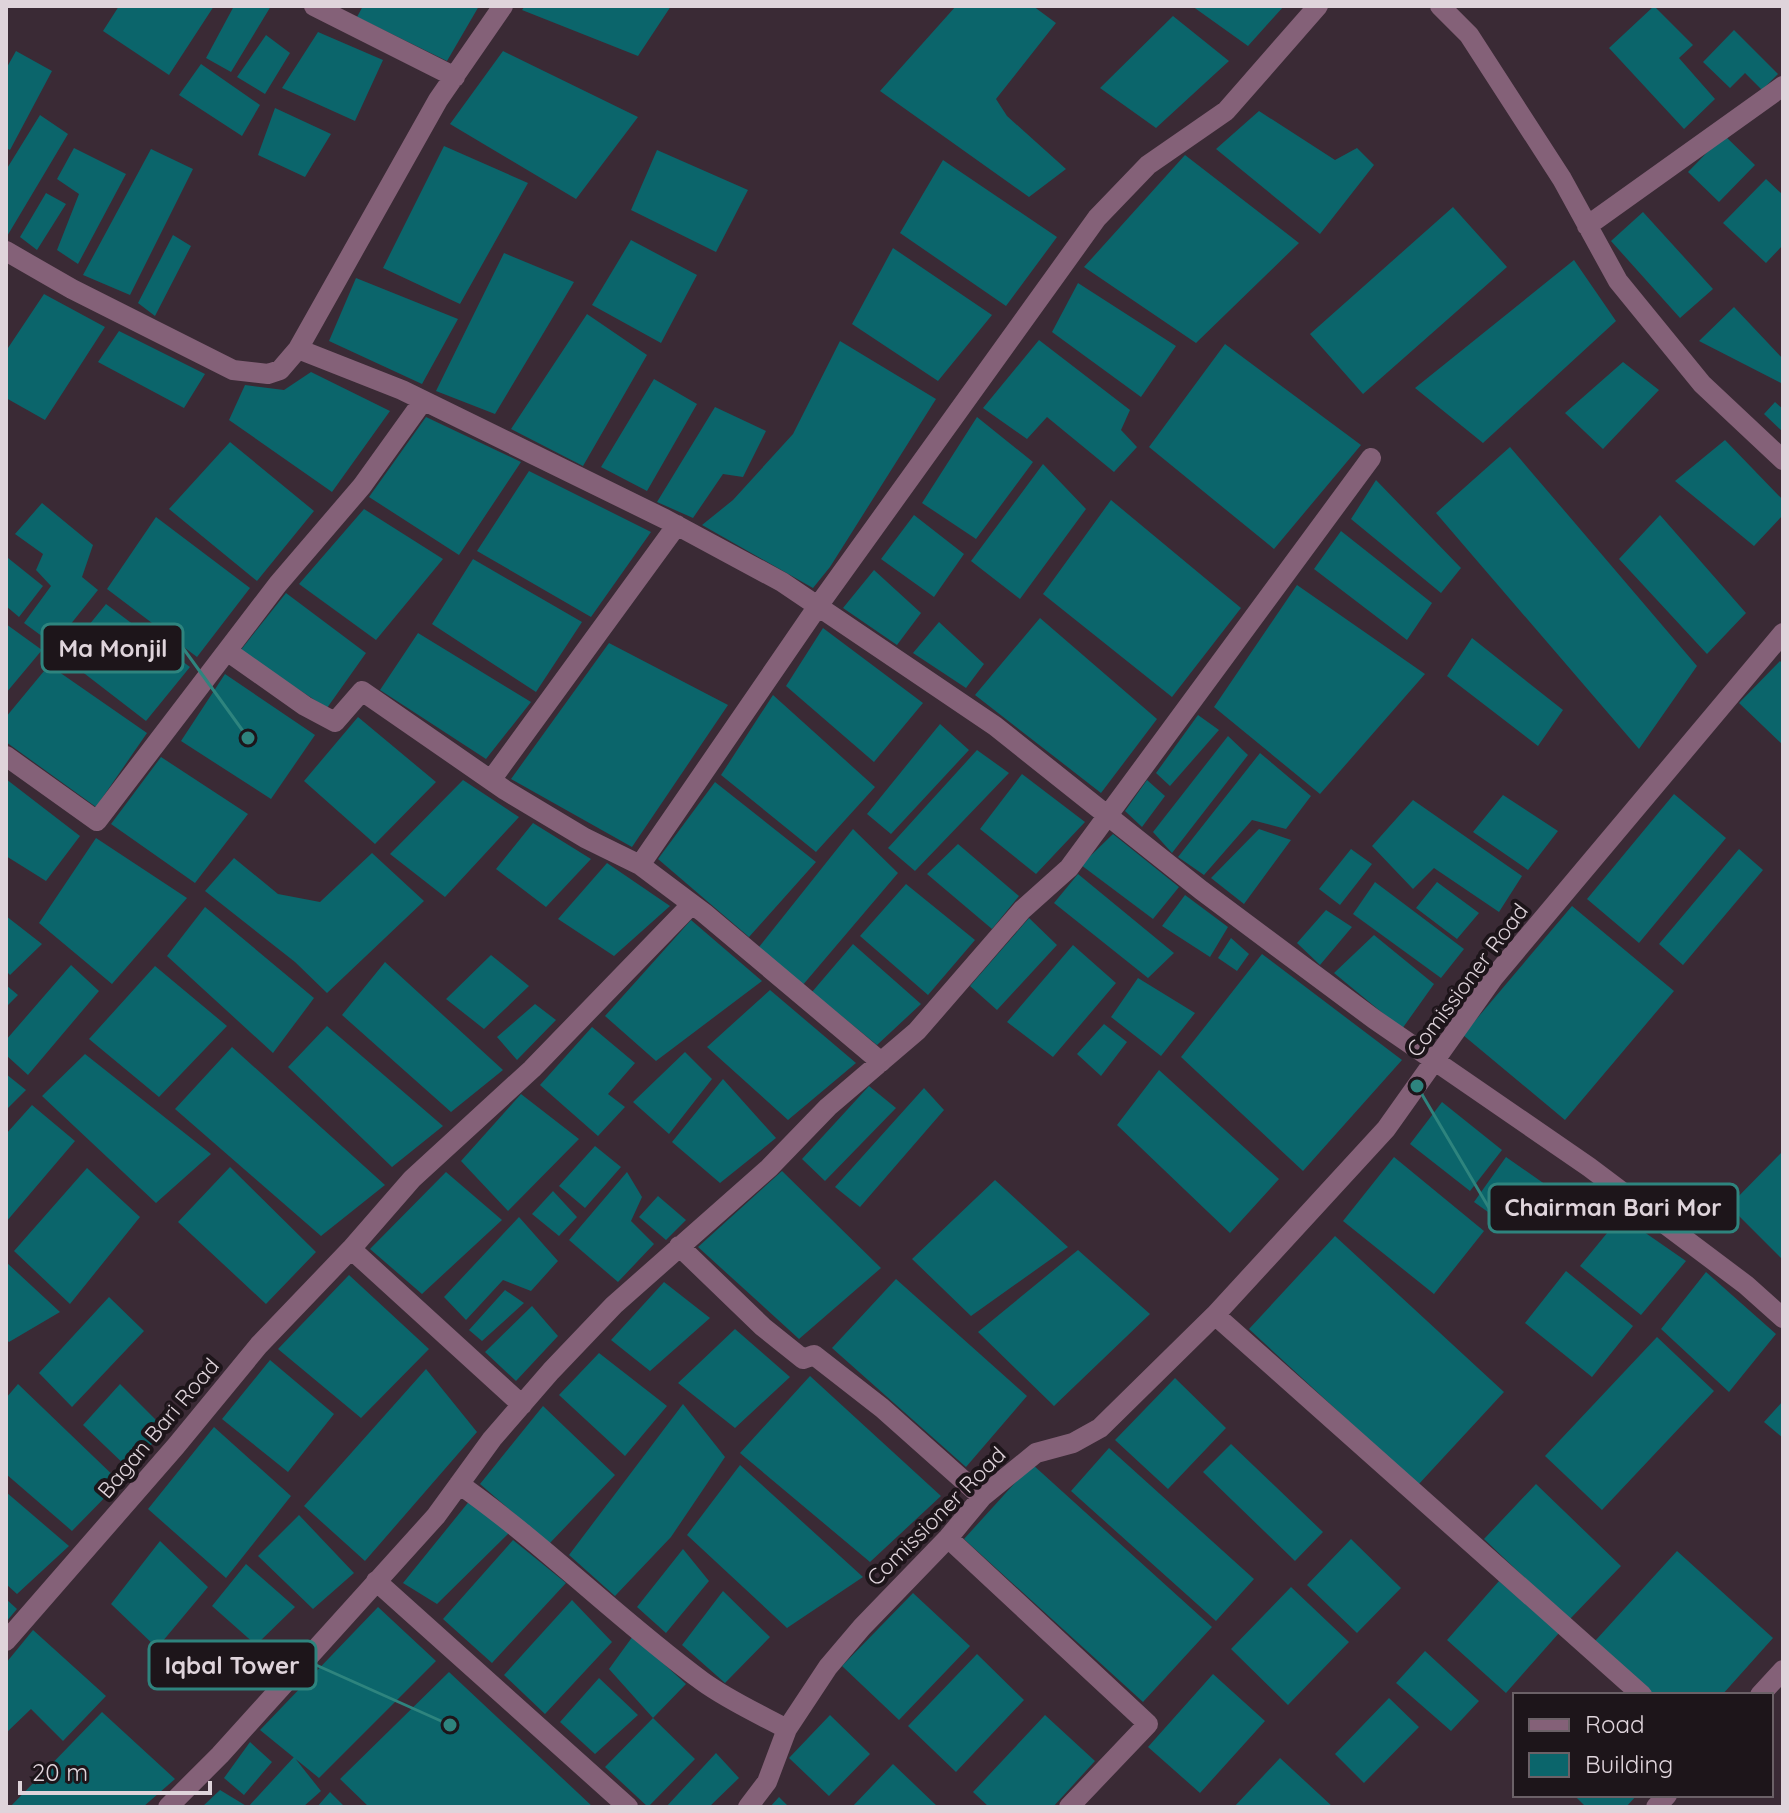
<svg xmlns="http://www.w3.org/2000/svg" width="1789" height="1813" font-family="Quicksand,sans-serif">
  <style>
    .building { fill: #0b656b }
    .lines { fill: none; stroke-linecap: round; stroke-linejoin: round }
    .minor { stroke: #846178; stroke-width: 20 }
    .labels { text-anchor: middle; stroke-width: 8; stroke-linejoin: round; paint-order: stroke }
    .street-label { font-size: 22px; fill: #dfd4db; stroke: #1d151a }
    .leader { fill: none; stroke: #2e847e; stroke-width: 3 }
    .callout-dot { fill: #2e847e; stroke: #1d151a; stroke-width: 3 }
    .callout { fill: #1d151a; stroke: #2e847e; stroke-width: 3 }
    .callout-label { font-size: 24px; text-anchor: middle; font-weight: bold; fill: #dfd4db }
  </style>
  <rect width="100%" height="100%" fill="#3a2a35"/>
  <path class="building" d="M119,6H214L169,75L103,31Z
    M234,6H271L231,72L206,58Z
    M363,6H479L447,61L357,17Z
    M525,6H671L638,56L522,10Z
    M956,6H1033L1056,23L996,99L1007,116L1066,169L1029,197L880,91Z
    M1192,6H1284L1248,46Z
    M1654,6L1693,45L1679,58L1715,99L1684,129L1609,48Z
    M1173,16L1229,61L1156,128L1100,88Z
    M1734,30L1778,74L1762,90L1745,73L1730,88L1703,62Z
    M318,32L383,60L355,121L282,88Z
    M266,35L290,53L265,94L237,77Z
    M16,51L52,71L10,150L6,148V69Z
    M503,51L638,117L576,199L450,124Z
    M201,64L260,105L242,136L179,95Z
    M275,108L331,134L305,177L258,155Z
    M1259,111L1335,160L1357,148L1374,165L1320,234L1216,149Z
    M40,115L68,134L6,238V170Z
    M1724,135L1755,165L1719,202L1688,172Z
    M444,146L528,183L460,304L383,268Z
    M74,148L126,174L78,264L57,250L79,194L57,179Z
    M151,149L193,169L130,295L83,275Z
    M657,150L748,190L716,252L631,210Z
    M1185,155L1299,243L1196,343L1084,267Z
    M943,160L1057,237L1006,306L900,233Z
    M1766,179L1783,195V245L1766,263L1723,223Z
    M46,193L66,204L37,250L20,237Z
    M1453,207L1507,267L1363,394L1310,334Z
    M1643,212L1713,289L1680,318L1611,241Z
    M173,235L191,246L155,316L138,303Z
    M631,240L697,275L661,343L592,305Z
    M893,248L992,315L938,381L852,324Z
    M504,253L574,282L495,414L436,391Z
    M1574,260L1616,321L1483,443L1415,388Z
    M356,278L458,319L422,384L329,341Z
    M1078,283L1176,346L1141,397L1052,332Z
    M44,294L105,327L45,420L6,398V351Z
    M1734,307L1783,359V384L1699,341Z
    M587,314L647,355L583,466L511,429Z
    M119,331L205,374L184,408L98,362Z
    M1039,340L1130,410L1121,430L1137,447L1114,472L1047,417L1027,439L983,408Z
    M840,341L936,399L830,567L813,588L702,525L733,500L793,434Z
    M1225,344L1361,445L1274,549L1149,447Z
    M1623,362L1659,390L1603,449L1565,413Z
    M311,372L390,411L332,492L229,420L245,385L284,390Z
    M654,379L697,404L647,491L601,467Z
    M1775,402L1783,409V432L1764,414Z
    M715,407L766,431L743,477L723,474L693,518L657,502Z
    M426,417L521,462L459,555L369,497Z
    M977,417L1033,462L976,539L922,503Z
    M1725,440L1783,500V515L1754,546L1675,481Z
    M230,442L314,511L257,581L169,509Z
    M1510,447L1697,666L1639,749L1436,513Z
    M1043,464L1086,509L1020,599L971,561Z
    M529,471L651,532L591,617L477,551Z
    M1376,480L1461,568L1441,593L1351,519Z
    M1111,500L1241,608L1172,697L1043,594Z
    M42,503L93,545L82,577L98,590L54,645L24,623L51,586L36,570L43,554L15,534Z
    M364,509L443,559L376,640L299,584Z
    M914,515L964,554L934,597L881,559Z
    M1660,515L1746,613L1707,654L1619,559Z
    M156,517L250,588L197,657L107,589Z
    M1341,531L1432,603L1407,640L1314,569Z
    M8,558L43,586L19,617L6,606Z
    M473,559L582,622L536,692L432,624Z
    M874,570L921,613L897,645L843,608Z
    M1297,585L1425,674L1320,794L1214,707Z
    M286,593L366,653L327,708L240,651Z
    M106,604L190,667L146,721L63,657Z
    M1040,618L1157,719L1101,793L975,695Z
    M939,622L984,664L966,688L913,653Z
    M6,624L42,650L6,693Z
    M823,628L923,703L874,762L786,686Z
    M418,633L531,702L486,759L380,690Z
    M1472,638L1563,710L1538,746L1447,676Z
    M609,643L728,705L632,847L511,779Z
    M1780,661L1783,664V745L1739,703Z
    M49,665L147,733L96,807L6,742V717Z
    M225,674L315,735L271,799L181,741Z
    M773,695L875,787L816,852L721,775Z
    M1198,715L1219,730L1170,786L1156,773Z
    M358,717L436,782L375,844L304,781Z
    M940,724L969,750L891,834L867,814Z
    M1228,736L1248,755L1172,853L1153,832Z
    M977,750L1009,773L915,871L888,848Z
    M1260,753L1311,796L1286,829L1252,820L1204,875L1178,857Z
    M161,757L248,814L195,883L111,824Z
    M1022,774L1085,822L1036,874L980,829Z
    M6,779L80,836L46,881L6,856Z
    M463,780L519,817L445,897L390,854Z
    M1147,780L1165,796L1142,827L1125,811Z
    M715,782L816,862L749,937L658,859Z
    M1674,794L1726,838L1639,943L1587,899Z
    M1503,795L1558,831L1528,870L1473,832Z
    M1413,800L1522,876L1499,912L1434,868L1413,889L1372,846Z
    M533,823L591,859L546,907L496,869Z
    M853,829L898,873L802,986L759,947Z
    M1259,829L1291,840L1244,904L1211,878Z
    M1113,834L1179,887L1153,919L1081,865Z
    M96,838L187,898L112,984L39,923Z
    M958,844L1019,896L992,929L927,874Z
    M1351,849L1372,864L1340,905L1319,889Z
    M1739,849L1763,870L1683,965L1659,944Z
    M372,853L424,901L327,993L295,962L205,891L234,858L278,894L320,902Z
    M607,863L670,906L614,956L558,919Z
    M1078,874L1174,953L1148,978L1054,903Z
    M1375,882L1464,949L1441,978L1353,914Z
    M1437,882L1479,913L1457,939L1416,908Z
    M906,884L975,940L928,995L860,936Z
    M1185,895L1228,927L1210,957L1162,926Z
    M1572,906L1674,991L1565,1120L1463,1035Z
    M205,907L314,998L273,1053L167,956Z
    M1326,910L1352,927L1320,965L1297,943Z
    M6,916L42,944L10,975L6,971Z
    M1029,918L1057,945L997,1010L970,986Z
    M691,920L762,981L656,1061L605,1016Z
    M1374,935L1434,984L1402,1029L1334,973Z
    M1231,938L1249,954L1237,971L1218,958Z
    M853,944L921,1004L877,1045L812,992Z
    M1073,945L1116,983L1053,1057L1007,1022Z
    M1262,954L1402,1060L1303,1171L1181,1057Z
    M491,955L529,986L484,1029L446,999Z
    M385,962L503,1070L451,1112L342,1015Z
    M71,965L99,991L28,1075L6,1055V1040Z
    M155,966L227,1026L159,1097L89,1039Z
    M1138,978L1195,1013L1161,1056L1111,1017Z
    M6,985L18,995L6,1007Z
    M770,990L856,1063L788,1120L707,1047Z
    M535,1004L556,1020L517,1060L497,1037Z
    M1104,1024L1127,1042L1101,1076L1077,1054Z
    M327,1026L443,1126L392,1167L288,1067Z
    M592,1027L635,1063L608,1094L625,1107L598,1136L540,1085Z
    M232,1047L385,1185L321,1236L175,1109Z
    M685,1052L712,1079L669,1134L633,1102Z
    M85,1054L211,1154L156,1203L42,1096Z
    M1159,1070L1279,1179L1230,1233L1117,1125Z
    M6,1074L26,1090L6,1110Z
    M723,1079L776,1138L720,1183L672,1142Z
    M869,1086L896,1108L825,1181L802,1159Z
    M924,1088L944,1110L860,1207L835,1187Z
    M521,1094L579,1139L508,1211L461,1161Z
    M1442,1102L1502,1150L1470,1191L1410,1144Z
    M32,1105L75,1141L6,1222V1134Z
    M595,1146L621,1167L585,1208L559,1186Z
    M1783,1151V1260L1729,1206Z
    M1394,1157L1484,1231L1434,1294L1343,1221Z
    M1506,1157L1549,1187L1516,1232L1474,1202Z
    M230,1167L316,1252L266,1304L178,1222Z
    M87,1168L140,1217L70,1304L14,1251Z
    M782,1171L881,1268L799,1339L698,1247Z
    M446,1172L502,1220L422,1294L370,1249Z
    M627,1172L642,1197L631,1221L654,1244L618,1282L569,1240Z
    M995,1180L1068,1247L971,1316L912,1259Z
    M553,1191L577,1217L559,1236L532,1214Z
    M658,1196L686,1220L666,1240L639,1217Z
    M1621,1216L1686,1261L1641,1315L1580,1266Z
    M519,1217L558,1261L531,1291L503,1280L466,1320L444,1297Z
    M1335,1236L1504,1392L1418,1485L1249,1329Z
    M1078,1250L1150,1314L1054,1406L978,1332Z
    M6,1262L60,1312L9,1342L6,1339Z
    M1566,1271L1633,1326L1592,1377L1525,1323Z
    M1706,1272L1776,1334L1729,1392L1661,1329Z
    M349,1275L429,1349L361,1418L278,1349Z
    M896,1279L1027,1396L966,1467L832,1348Z
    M664,1282L710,1318L650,1371L611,1340Z
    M505,1290L524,1303L482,1341L469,1330Z
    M109,1297L144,1331L72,1407L39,1373Z
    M532,1306L558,1336L516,1381L485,1352Z
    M735,1329L790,1377L735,1428L678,1383Z
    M1657,1337L1714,1391L1602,1510L1545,1456Z
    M599,1353L667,1406L625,1456L559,1395Z
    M270,1360L334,1414L288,1472L222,1419Z
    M426,1369L477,1432L365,1561L304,1506Z
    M810,1376L941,1496L870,1562L740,1453Z
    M1175,1378L1226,1428L1168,1489L1115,1440Z
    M18,1384L120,1482L72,1531L6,1474V1398Z
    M120,1384L166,1430L128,1468L83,1425Z
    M1783,1401V1438L1764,1422Z
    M683,1404L725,1457L671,1537L615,1596L569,1555Z
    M543,1406L615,1475L549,1544L480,1484Z
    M214,1427L291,1496L226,1578L148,1509Z
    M1231,1444L1323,1532L1295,1561L1203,1472Z
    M1109,1448L1254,1579L1216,1621L1071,1491Z
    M1032,1464L1212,1627L1143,1702L964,1539Z
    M740,1465L863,1577L787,1628L687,1535Z
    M1536,1484L1621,1566L1569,1620L1484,1539Z
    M6,1492L69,1546L17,1594L6,1584Z
    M471,1499L510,1532L437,1604L403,1583Z
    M299,1515L354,1573L313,1609L258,1556Z
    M1351,1539L1401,1588L1357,1633L1307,1585Z
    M513,1540L566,1583L492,1663L443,1619Z
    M160,1541L208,1587L157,1648L111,1604Z
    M683,1549L709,1581L666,1633L637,1607Z
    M1677,1551L1773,1638L1722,1695H1654L1595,1641Z
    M246,1564L295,1607L256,1645L212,1606Z
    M1499,1581L1559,1633L1506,1693L1447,1640Z
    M1291,1587L1349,1642L1288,1705L1231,1649Z
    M723,1591L770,1637L725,1683L682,1645Z
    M913,1593L970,1646L899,1720L842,1666Z
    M6,1599L17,1609L6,1622Z
    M572,1600L612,1642L545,1714L504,1675Z
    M378,1607L436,1661L319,1778L260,1730Z
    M33,1630L106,1696L63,1741L31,1709L6,1733V1663Z
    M633,1636L686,1684L653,1718L609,1669Z
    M1425,1651L1479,1701L1451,1731L1396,1683Z
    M977,1654L1024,1700L956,1772L908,1726Z
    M449,1672L593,1807H369L340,1779Z
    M1213,1674L1265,1721L1200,1793L1148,1747Z
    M599,1678L638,1715L595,1754L560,1722Z
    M1389,1698L1419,1727L1364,1783L1335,1754Z
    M102,1712L175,1779L143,1807H10Z
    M830,1715L870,1754L829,1796L789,1758Z
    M1045,1715L1095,1761L1053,1807H989L973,1792Z
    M653,1718L695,1759L648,1807L605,1767Z
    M250,1742L272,1762L244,1795L224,1778Z
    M716,1753L739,1778L709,1807H666Z
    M294,1757L321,1791L303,1807H202L220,1790L248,1807Z
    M1280,1758L1333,1807H1234Z
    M893,1764L938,1807H852Z
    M330,1792L345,1807H317Z
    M1574,1795H1637L1626,1807H1586Z
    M779,1797L789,1807H770Z"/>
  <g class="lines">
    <path class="minor" d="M314,6L455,77
      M1440,6L1469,35L1562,179L1618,281L1702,384L1783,460
      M1587,226L1783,86
      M6,251L72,289L233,370L268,374L280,370L298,349L402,390L665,519L782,582L995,726L1201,890L1374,1019L1589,1167L1746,1285L1783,1318
      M298,349L438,100L503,6
      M227,651L305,706L335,722L362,691L505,790L585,838L640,865L704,913L881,1062
      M6,756L97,821L278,584L362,486L423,401
      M491,780L677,525
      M640,865L818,606L1097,218L1148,165L1226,111L1318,6
      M679,1246L763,1327L803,1359L814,1355L882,1408L982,1497
      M1215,1315L1642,1695
      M522,1405L351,1249L412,1179L532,1069L692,904
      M459,1484C544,1544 618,1619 702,1681C728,1700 759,1714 787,1729
      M948,1538L1148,1724L1069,1807
      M376,1581L628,1807
      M6,1641L176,1446L259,1345L351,1249
      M1760,1695L1783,1670
      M168,1807L220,1755L436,1516L492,1439L551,1371L614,1305L769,1168L828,1107L917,1031L1022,910L1069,868L1371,458
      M748,1807L767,1782L787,1729L828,1667L862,1627L948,1538L982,1497L1036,1453L1073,1443L1100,1428L1215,1315L1386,1129L1494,977L1783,633
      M1656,1807L1667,1795"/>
  </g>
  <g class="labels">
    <g class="street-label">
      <text transform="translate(1467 980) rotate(-53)" y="8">Comissioner Road</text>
      <text transform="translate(158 1428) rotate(-50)" y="8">Bagan Bari Road</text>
      <text transform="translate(936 1516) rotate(-45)" y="8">Comissioner Road</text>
    </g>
  </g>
  <path class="leader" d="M248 738L183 648M1417 1086L1489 1208M450 1725L316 1665"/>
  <g class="callout-dot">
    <circle cx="248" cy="738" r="8"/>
    <circle cx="1417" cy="1086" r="8"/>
    <circle cx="450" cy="1725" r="8"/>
  </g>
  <g class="callout">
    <rect x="42" y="624" width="141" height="48" rx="8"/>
    <rect x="1489" y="1184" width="249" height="48" rx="8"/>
    <rect x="149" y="1641" width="167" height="48" rx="8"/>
  </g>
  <g class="callout-label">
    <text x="113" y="657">Ma Monjil</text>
    <text x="1613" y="1216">Chairman Bari Mor</text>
    <text x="232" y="1674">Iqbal Tower</text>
  </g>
  <rect width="1789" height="1813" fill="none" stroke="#dfd4db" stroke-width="16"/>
  <rect x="1513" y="1693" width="260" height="104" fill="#1d151a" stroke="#6b6167" stroke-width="2"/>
  <rect x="1529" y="1719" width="40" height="12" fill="#846178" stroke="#6b6167" stroke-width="2"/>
  <text x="1585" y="1733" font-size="24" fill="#dfd4db">Road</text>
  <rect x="1529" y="1753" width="40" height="24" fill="#0b656b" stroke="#6b6167" stroke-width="2"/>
  <text x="1585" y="1773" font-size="24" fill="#dfd4db">Building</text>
  <path d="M20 1781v12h190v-12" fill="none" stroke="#dfd4db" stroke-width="4"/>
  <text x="32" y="1781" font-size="24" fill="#dfd4db" stroke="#1d151a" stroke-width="6" paint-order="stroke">20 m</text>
</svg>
